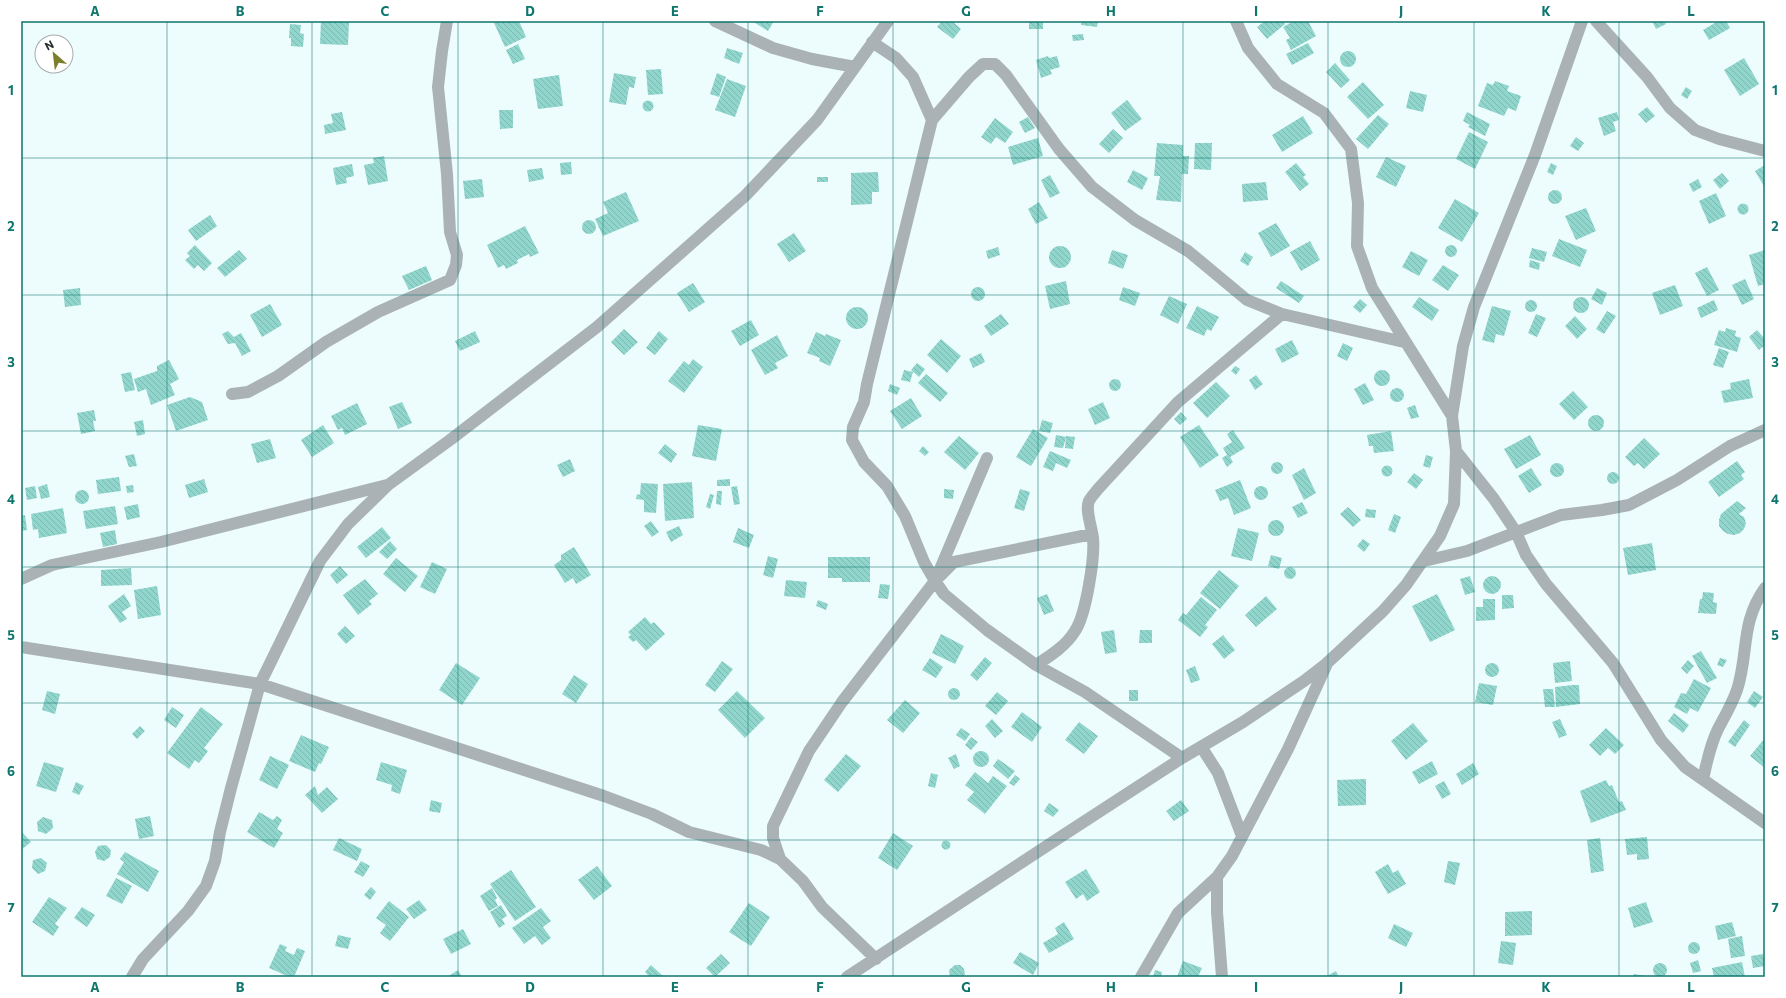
<svg xmlns="http://www.w3.org/2000/svg" width="1786" height="998" font-family="Commissioner,sans-serif">
  <style>
    .building { fill: url(#building-back-hatch) }
    .lines { fill: none; stroke-linecap: round; stroke-linejoin: round }
    .minor { stroke: #abb2b5; stroke-width: 12 }
    .grid { fill: none; stroke: #0f766e; stroke-width: 1; stroke-opacity: 0.55 }
    .neatline { fill: none; stroke: #0f766e; stroke-width: 1.5 }
    .grid-label { font-size: 13px; text-anchor: middle; font-weight: bold; fill: #0f766e }
  </style>
  <defs>
    <pattern id="building-back-hatch" width="6" height="6" patternUnits="userSpaceOnUse"><rect width="6" height="6" fill="#90d6cc"/><path d="M-1 5l2 2M0 0l6 6M5-1l2 2" fill="none" stroke="#7cb8b0"/></pattern>
  </defs>
  <rect width="100%" height="100%" fill="#edfdfe"/>
  <path class="building" d="M321,21L349,22L348,45L320,44Z
    M497,21H519L526,37L505,47L494,23Z
    M752,21H774L768,31Z
    M942,21H952L961,29L953,39L937,27Z
    M1029,21H1043V29H1029Z
    M1081,21H1098L1097,27L1081,25Z
    M1265,21H1282L1285,24L1267,39L1257,27Z
    M1294,21H1308L1316,36L1291,50L1286,40L1290,38L1283,27Z
    M1652,21H1664L1666,24L1656,29Z
    M1718,21H1726L1730,28L1709,40L1703,30Z
    M290,24L301,25L300,33L304,34L303,47L291,46V38H289Z
    M1083,34L1084,40L1073,41L1072,35Z
    M1308,43L1314,53L1292,65L1286,54Z
    M518,44L525,59L513,64L506,50Z
    M727,48L743,53L739,64L724,58Z
    M1340 59a8 8 0 1 1 16 0a8 8 0 1 1-16 0Z
    M1048,56L1049,58L1057,56L1060,67L1050,70L1052,74L1041,78L1036,60Z
    M1744,58L1759,84L1740,96L1724,70Z
    M1335,63L1350,80L1341,88L1326,72Z
    M661,69L663,94L648,95L646,70Z
    M614,73L636,77L634,88L629,87L626,105L609,102Z
    M717,73L726,77L719,97L710,94Z
    M559,75L563,106L538,109L533,79Z
    M727,79L746,86L735,117L715,110Z
    M1495,81L1509,86L1507,91L1521,96L1516,111L1508,108L1504,116L1478,106L1487,83L1493,85Z
    M1363,82L1384,105L1368,119L1347,97Z
    M1686,87L1692,91L1687,99L1681,95Z
    M1410,91L1427,95L1423,112L1406,108Z
    M1127,100L1142,119L1125,131L1111,113Z
    M642.5 106a5.5 5.5 0 1 1 11 0a5.5 5.5 0 1 1-11 0Z
    M1647,107L1655,116L1646,123L1638,114Z
    M499,110H513V128L500,129Z
    M342,112L346,130L325,134L324,125L333,123L331,114Z
    M1467,112L1490,124L1485,136L1468,127L1470,125L1463,121Z
    M1617,112L1619,120L1613,122L1616,131L1604,136L1598,118Z
    M1378,115L1389,124L1368,149L1356,139Z
    M1303,116L1313,133L1282,152L1272,135Z
    M1028,117L1035,128L1025,133L1019,122Z
    M995,118L1013,132L1005,143L996,137L991,144L981,137Z
    M1113,129L1123,138L1109,153L1099,144Z
    M1469,132L1488,142L1475,169L1456,159Z
    M1576,137L1584,143L1578,151L1570,146Z
    M1038,138L1043,156L1013,165L1008,147Z
    M1157,143L1183,145V156H1189L1188,174H1182L1181,202L1156,200L1160,176H1154Z
    M1195,143H1212L1211,170L1194,169Z
    M384,156L388,181L368,185L364,165L374,163L373,158Z
    M1386,157L1406,166L1396,187L1376,177Z
    M571,162L572,174L561,175L560,163Z
    M1296,163L1306,175L1303,177L1309,184L1300,191L1285,172Z
    M1551,163L1557,166L1553,175L1547,172Z
    M352,164L354,176L346,178L347,183L336,185L333,168Z
    M1765,165V188L1755,171Z
    M542,168L544,179L529,182L527,170Z
    M1133,170L1148,178L1142,190L1127,182Z
    M878,172L879,192H872V204L851,205V173Z
    M1722,173L1729,181L1720,189L1713,180Z
    M1050,175L1060,193L1050,198L1041,180Z
    M817,177H828V182H817Z
    M482,179L484,197L465,199L463,181Z
    M1698,179L1702,187L1693,192L1689,184Z
    M1266,182L1268,200L1243,202L1242,184Z
    M1548 197a7 7 0 1 1 14 0a7 7 0 1 1-14 0Z
    M626,192L639,221L603,236L595,219L608,213L603,202Z
    M1716,193L1726,216L1709,224L1699,201Z
    M1455,199L1479,213L1462,242L1438,228Z
    M1039,202L1048,218L1036,224L1028,209Z
    M1737.5 209a5.5 5.5 0 1 1 11 0a5.5 5.5 0 1 1-11 0Z
    M1586,208L1596,231L1576,240L1565,216Z
    M210,215L217,226L196,241L188,230Z
    M582 227a7 7 0 1 1 14 0a7 7 0 1 1-14 0Z
    M1276,223L1290,246L1271,257L1258,233Z
    M525,226L539,253L530,257L529,254L517,260L518,263L506,269L504,265L498,268L487,245Z
    M794,233L806,251L789,262L777,244Z
    M1559,239L1587,250L1580,267L1552,256Z
    M1310,241L1320,260L1301,271L1290,252Z
    M195,245L212,263L204,271L198,265L194,269L185,260L190,256L187,253Z
    M1445 251a6 6 0 1 1 12 0a6 6 0 1 1-12 0Z
    M1049 257a11 11 0 1 1 22 0a11 11 0 1 1-22 0Z
    M998,247L1000,255L988,259L986,251Z
    M1532,248L1547,252L1544,262L1529,258Z
    M239,250L247,259L225,277L217,268Z
    M1112,250L1128,255L1123,269L1108,263Z
    M1765,250V284L1758,286L1749,255Z
    M1411,251L1428,260L1419,276L1402,267Z
    M1245,252L1253,257L1248,266L1240,261Z
    M1530,260L1540,263L1539,270L1529,267Z
    M1443,265L1459,275L1448,291L1432,280Z
    M426,266L432,280L409,290L402,276Z
    M1707,267L1719,290L1707,296L1695,273Z
    M1745,279L1754,299L1742,305L1732,285Z
    M1066,281L1070,304L1050,309L1045,286Z
    M1281,281L1304,296L1299,303L1276,288Z
    M693,283L705,302L689,312L677,293Z
    M1675,285L1683,306L1660,315L1652,293Z
    M1123,287L1140,293L1135,306L1119,300Z
    M971 294a7 7 0 1 1 14 0a7 7 0 1 1-14 0Z
    M80,288L81,305L65,307L63,290Z
    M1597,288L1607,293L1602,305L1591,299Z
    M1169,296L1187,304L1178,324L1160,315Z
    M1573 305a8 8 0 1 1 16 0a8 8 0 1 1-16 0Z
    M1419,297L1439,310L1432,321L1412,307Z
    M1360,299L1367,305L1360,313L1353,307Z
    M1714,300L1718,310L1701,318L1697,308Z
    M1525 306a6 6 0 1 1 12 0a6 6 0 1 1-12 0Z
    M270,304L282,325L262,337L250,315Z
    M1197,306L1219,317L1211,331L1207,329L1204,336L1186,328Z
    M1492,306L1511,311L1504,336L1496,334L1494,343L1482,340Z
    M846 318a11 11 0 1 1 22 0a11 11 0 1 1-22 0Z
    M1607,311L1616,316L1604,334L1596,329Z
    M1001,314L1009,324L991,336L984,326Z
    M1536,314L1546,318L1537,337L1528,333Z
    M1575,316L1587,329L1577,339L1565,326Z
    M751,320L759,335L740,346L731,331Z
    M1726,328L1736,331L1735,336L1741,338L1737,352L1714,345L1719,330L1725,332Z
    M624,329L638,342L624,355L611,342Z
    M1757,330L1765,339V345L1759,350L1749,337Z
    M228,331L234,337L241,333L251,351L242,356L235,343L228,344L222,334Z
    M475,331L480,342L460,351L455,341Z
    M659,331L668,339L655,355L646,348Z
    M816,332L825,336L826,334L841,340L830,366L819,361L820,358L807,353Z
    M777,335L788,356L775,363L778,368L765,375L751,350Z
    M941,339L961,356L947,373L927,355Z
    M1292,340L1299,354L1282,363L1275,349Z
    M1343,343L1353,348L1347,361L1337,356Z
    M1719,348L1729,352L1723,368L1713,365Z
    M981,353L985,362L973,368L969,359Z
    M693,359L703,367L684,393L668,381L684,361L689,365Z
    M169,360L179,379L170,384L175,395L151,405L146,389L138,392L134,379L157,371V366Z
    M917,363L925,369L919,377L911,370Z
    M1235,366L1240,369L1236,375L1231,371Z
    M904,370L913,372L910,382L901,380Z
    M1374 378a8 8 0 1 1 16 0a8 8 0 1 1-16 0Z
    M131,372L135,390L125,392L121,374Z
    M926,374L948,393L940,402L918,383Z
    M1256,375L1263,384L1255,390L1249,380Z
    M1109 385a6 6 0 1 1 12 0a6 6 0 1 1-12 0Z
    M1749,379L1753,398L1724,403L1721,391L1731,389L1730,383Z
    M1216,382L1230,396L1207,418L1193,403Z
    M1365,383L1374,400L1363,405L1354,389Z
    M890,384L900,388L897,395L888,391Z
    M1390 395a7 7 0 1 1 14 0a7 7 0 1 1-14 0Z
    M1573,391L1588,407L1574,420L1559,404Z
    M190,397L202,402L208,420L176,431L167,405Z
    M911,398L922,416L902,429L890,411Z
    M402,402L412,423L398,429L389,407Z
    M1103,402L1110,418L1095,425L1088,409Z
    M357,403L367,424L345,435L342,428L338,430L331,416Z
    M1415,405L1419,417L1411,419L1407,408Z
    M94,410L96,421H93L95,431L81,434L77,413Z
    M1181,412L1187,419L1180,425L1174,419Z
    M1588 423a8 8 0 1 1 16 0a8 8 0 1 1-16 0Z
    M143,420L145,434L137,436L134,422Z
    M1042,420L1053,423L1050,433L1039,431Z
    M323,425L334,443L312,457L301,440Z
    M698,425L722,429L716,461L692,456Z
    M1199,425L1219,455L1200,468L1180,437Z
    M1033,429L1048,438L1031,466L1016,457Z
    M1233,430L1245,448L1230,457L1233,462L1227,467L1222,458L1227,455L1223,448L1232,442L1227,434Z
    M1391,431L1394,451L1374,453L1373,446H1369L1367,435Z
    M1056,435L1066,437L1063,448L1054,447Z
    M1530,435L1541,455L1516,469L1504,449Z
    M959,436L979,453L965,470L944,452Z
    M1066,436L1075,437L1073,449L1065,448Z
    M1644,438L1660,454L1644,469L1638,463L1634,466L1625,457Z
    M270,439L276,458L257,463L251,444Z
    M665,444L677,454L671,463L658,453Z
    M923,446L929,452L925,456L919,451Z
    M1050,451L1071,460L1067,468L1056,463L1053,471L1043,467Z
    M134,454L137,466L129,467L125,456Z
    M1426,455L1433,457L1430,468L1423,466Z
    M570,459L575,471L563,477L557,465Z
    M1737,461L1745,472L1741,475L1744,479L1719,497L1708,482Z
    M1271 468a6 6 0 1 1 12 0a6 6 0 1 1-12 0Z
    M1550 470a7 7 0 1 1 14 0a7 7 0 1 1-14 0Z
    M1381.5 471a5.5 5.5 0 1 1 11 0a5.5 5.5 0 1 1-11 0Z
    M1304,468L1316,493L1304,500L1292,475Z
    M1531,468L1542,485L1529,493L1518,476Z
    M1607 478a6 6 0 1 1 12 0a6 6 0 1 1-12 0Z
    M1414,473L1423,480L1416,489L1407,482Z
    M119,477L121,491L98,494L96,480Z
    M204,479L208,492L189,498L185,485Z
    M730,479V486H717V480Z
    M1240,480L1251,508L1234,515L1228,498L1220,501L1215,490Z
    M692,482L694,518L665,521L663,484Z
    M641,483L658,484L656,513L644,512V500L636,499L637,494L640,495Z
    M47,484L50,497L41,499L38,487Z
    M133,485L134,492L127,493L126,486Z
    M35,486L37,498L27,500L25,488Z
    M737,486L740,504L734,505L731,487Z
    M1254 493a7 7 0 1 1 14 0a7 7 0 1 1-14 0Z
    M944,489L954,490L953,499L944,498Z
    M1020,489L1030,492L1024,511L1014,508Z
    M75 497a7 7 0 1 1 14 0a7 7 0 1 1-14 0Z
    M717,491H722L721,505L716,504Z
    M710,494L714,495L710,509L706,507Z
    M1737,501L1746,508L1739,514L1744,517L1746,523L1744,529L1740,533L1734,535L1728,534L1723,531L1719,526V520L1721,514Z
    M1302,502L1308,513L1298,518L1292,507Z
    M138,504L140,517L127,520L124,507Z
    M115,506L118,524L86,529L83,511Z
    M1348,507L1361,520L1353,527L1340,514Z
    M63,508L67,533L39,538L38,529L33,530L31,514Z
    M1366,509L1376,510L1375,518L1365,517Z
    M1394,514L1401,517L1395,533L1388,530Z
    M25,515L27,530L21,531V516Z
    M1268 528a8 8 0 1 1 16 0a8 8 0 1 1-16 0Z
    M651,521L659,532L652,537L644,526Z
    M679,526L683,535L671,542L666,532Z
    M382,527L391,538L366,558L357,547Z
    M738,528L754,535L749,548L733,542Z
    M1238,528L1259,533L1252,561L1231,556Z
    M115,530L117,544L103,547L100,533Z
    M1363,539L1370,544L1364,552L1357,546Z
    M390,541L397,549L387,559L379,552Z
    M1652,543L1656,570L1628,575L1623,548Z
    M574,547L591,575L576,584L573,578L565,583L554,565L561,560V555Z
    M1271,555L1282,558L1279,569L1268,566Z
    M768,556L778,559L773,578L763,575Z
    M828,557H870V582H842V578H828Z
    M396,558L418,576L405,592L383,574Z
    M432,562L447,569L435,594L420,587Z
    M340,566L348,575L337,584L330,575Z
    M1284 573a6 6 0 1 1 12 0a6 6 0 1 1-12 0Z
    M131,568L132,585L101,586V570Z
    M1219,570L1239,586L1220,609L1200,593Z
    M1470,576L1475,592L1465,595L1460,579Z
    M1483 585a9 9 0 1 1 18 0a9 9 0 1 1-18 0Z
    M365,579L378,594L369,601L372,604L358,615L343,595Z
    M786,580L807,582L805,598L784,596Z
    M880,584L890,585L888,599L878,598Z
    M157,586L161,615L138,619L134,590Z
    M1703,592L1714,593L1713,602L1717,603L1716,614L1698,613L1700,599H1702Z
    M124,594L131,606L122,612L127,619L120,623L108,606Z
    M1047,594L1054,611L1044,615L1037,598Z
    M1437,594L1455,630L1430,642L1412,606Z
    M1502,595H1513L1514,608L1502,609Z
    M1266,596L1277,609L1256,627L1245,615Z
    M1201,597L1217,610L1205,625L1208,627L1200,637L1178,620L1183,613L1186,615Z
    M1483,599H1495V620L1476,621V607H1483Z
    M818,600L828,604L826,610L816,606Z
    M645,617L651,624L654,622L665,634L646,651L636,640L633,642L628,637L631,635L628,632Z
    M345,626L355,636L346,644L337,634Z
    M1114,630L1117,652L1105,654L1101,632Z
    M1140,630H1152V643H1139Z
    M941,634L964,646L955,664L932,653Z
    M1223,635L1235,650L1224,659L1212,644Z
    M1701,651L1717,678L1707,683L1692,656Z
    M985,657L992,663L977,681L970,675Z
    M930,658L943,667L936,678L922,670Z
    M1720,658L1727,660L1723,667L1717,665Z
    M1688,660L1694,666L1687,674L1681,668Z
    M722,661L733,669L715,692L705,685Z
    M1570,661L1572,681L1555,683L1553,663Z
    M1485 670a7 7 0 1 1 14 0a7 7 0 1 1-14 0Z
    M456,663L480,678L462,705L439,690Z
    M1195,666L1200,680L1191,683L1186,670Z
    M574,675L588,684L576,703L562,694Z
    M1694,679L1711,688L1698,712L1690,708L1687,714L1674,707L1681,693L1686,694Z
    M1479,683L1497,686L1493,705L1475,702Z
    M1573,685H1579L1580,704L1556,707L1555,687Z
    M948 694a6 6 0 1 1 12 0a6 6 0 1 1-12 0Z
    M1543,689H1553L1555,707H1545Z
    M1129,690H1138V701H1129Z
    M47,691L60,694L55,714L42,710Z
    M737,691L765,718L745,738L718,710Z
    M1754,691L1763,697L1755,708L1747,702Z
    M997,692L1008,701L996,715L985,706Z
    M905,700L920,713L903,733L887,720Z
    M172,707L184,715L176,728L164,720Z
    M201,707L223,724L204,748L208,751L199,763L195,760L189,769L167,753Z
    M1022,712L1042,727L1032,742L1011,727Z
    M1674,713L1689,725L1683,733L1668,721Z
    M992,719L1003,731L995,738L985,726Z
    M1560,719L1567,735L1559,738L1552,722Z
    M1744,720L1750,725L1735,747L1728,742Z
    M1079,722L1098,736L1084,754L1065,740Z
    M1413,723L1428,741L1406,760L1391,741Z
    M140,726L145,731L137,739L132,734Z
    M961,728L970,734L965,741L956,735Z
    M1606,728L1624,745L1615,754L1608,748L1600,756L1589,745Z
    M301,735L329,747L321,764L319,763L315,772L289,761Z
    M971,737L978,742L971,750L965,745Z
    M1765,738V768L1750,756Z
    M973 759a8 8 0 1 1 16 0a8 8 0 1 1-16 0Z
    M846,754L861,766L838,792L824,780Z
    M956,754L960,766L954,769L948,758Z
    M270,756L289,765L277,789L259,780Z
    M998,759L1015,771L1008,779L993,766Z
    M1432,761L1438,774L1419,784L1412,772Z
    M44,762L64,768L56,792L36,786Z
    M381,762L407,770L400,794L391,791L392,785L376,780Z
    M1473,763L1479,774L1462,785L1456,774Z
    M975,772L988,783L993,776L1007,786L985,814L967,800L974,792L965,785Z
    M931,773L938,775L935,788L928,786Z
    M1015,775L1020,779L1014,786L1009,783Z
    M1366,779V805L1338,806L1337,780Z
    M1606,780L1609,786L1612,785L1619,802L1622,801L1626,810L1591,823L1580,791Z
    M1444,781L1451,794L1442,799L1435,786Z
    M76,782L84,786L79,795L72,792Z
    M315,786L318,795L327,787L338,799L322,813L305,795Z
    M431,800L442,803L440,813L429,811Z
    M1181,800L1189,811L1174,821L1166,811Z
    M1049,803L1059,810L1053,817L1044,811Z
    M259,812L273,820L277,816L282,820L277,829L283,833L274,848L247,832Z
    M150,816L154,836L139,839L135,819Z
    M43,817L52,820L53,828L46,834L38,831L37,822Z
    M21,831L31,842L21,850Z
    M893,833L913,846L897,870L878,858Z
    M1647,837L1649,859L1637,860V854L1627,855L1625,839Z
    M339,838L362,849L357,861L333,850Z
    M1600,838L1604,871L1591,873L1587,840Z
    M941.5 845a4.5 4.5 0 1 1 9 0a4.5 4.5 0 1 1-9 0Z
    M106,845L111,850L110,857L104,861L97,859L95,852L98,846Z
    M125,852L159,871L148,892L117,874L124,862L120,859Z
    M41,858L47,863L45,871L38,874L32,868L33,860Z
    M361,861L370,866L363,877L354,872Z
    M1448,861L1460,863L1455,885L1444,882Z
    M1388,864L1393,873L1398,870L1406,884L1388,894L1375,872Z
    M597,866L612,886L594,900L578,880Z
    M1086,869L1100,892L1087,901L1083,894L1076,899L1065,882Z
    M511,870L536,907L515,921L490,884Z
    M116,878L132,886L122,904L106,896Z
    M371,887L376,892L370,900L364,895Z
    M492,888L497,898L495,900L498,906L489,911L480,896Z
    M49,897L67,908L55,924L59,927L53,936L32,922Z
    M419,900L427,910L414,919L406,909Z
    M389,901L409,917L390,941L380,933L386,925L376,918Z
    M1646,902L1653,922L1634,928L1628,908Z
    M749,903L770,917L751,946L729,932Z
    M501,905L507,916L502,919L505,924L499,928L490,912Z
    M82,907L95,915L87,927L74,918Z
    M541,908L551,921L543,927L551,938L542,945L535,936L524,944L512,928Z
    M1532,911V935L1505,936V912Z
    M1064,922L1074,939L1049,953L1043,943L1058,934L1055,928Z
    M1732,922L1736,936L1718,940L1715,926Z
    M1394,924L1413,933L1406,947L1388,938Z
    M463,929L471,944L451,954L443,939Z
    M338,935L351,938L348,949L335,946Z
    M1742,936L1745,956L1731,958L1728,939Z
    M1501,941L1516,943L1513,965L1498,963Z
    M1688 948a6 6 0 1 1 12 0a6 6 0 1 1-12 0Z
    M280,944L287,947L285,951L294,955L297,948L305,951L294,977H290L269,968Z
    M1020,952L1039,963L1033,975L1013,963Z
    M721,954L730,963L715,977L706,968Z
    M1763,954L1765,966L1753,968L1751,956Z
    M1698,960L1701,971L1693,973L1690,963Z
    M1183,961L1202,968L1198,977H1177Z
    M1742,962L1745,977H1714L1712,968Z
    M1653 970a7 7 0 1 1 14 0a7 7 0 1 1-14 0Z
    M651,965L664,977H650L645,972Z
    M955,965H960L964,969L965,974L963,977H950L949,970Z
    M458,970L462,977H447Z
    M1155,970L1162,972L1161,977H1153Z
    M1336,971L1339,977H1325Z
    M1634,974L1646,976V977H1633Z"/>
  <g class="lines">
    <path class="minor" d="M715,21L773,48L812,59L855,67
      M1236,21L1248,48L1277,84L1324,113L1351,149L1358,203L1357,246L1372,288L1452,416
      M1596,21L1647,77L1670,108L1695,130L1719,139L1765,151
      M872,42L896,58L913,77L932,120L867,384L864,402L853,427L852,440L864,462L887,486L905,516L924,562L935,581L944,594L987,630L1036,665L1085,692L1182,758
      M932,120L969,77L983,64H995L1006,75L1059,149L1092,187L1135,220L1188,251L1247,300L1282,314L1404,342
      M232,394L248,392L278,376L326,342L378,312L450,280L456,265L457,255L450,232L447,174L438,87L442,51L447,21
      M1456,451L1494,499L1516,532L1526,555L1546,584L1613,663L1661,740L1685,767L1765,823
      M1424,561L1467,551L1561,515L1602,510L1629,505L1677,480L1730,446L1765,430
      M940,576L954,562L1092,534
      M21,579L52,565L161,542L387,485
      M21,647L260,684L604,796L652,814L689,832L761,850L780,859L803,881L822,907L876,959
      M1036,665C1050,656 1066,646 1075,631C1086,615 1095,557 1093,538C1092,528 1085,510 1089,501C1091,497 1095,493 1098,489L1178,402L1282,314
      M1202,748L1218,773L1242,836
      M1703,779C1707,762 1710,745 1718,729C1725,716 1732,704 1737,690C1749,653 1740,623 1765,588
      M780,859L773,838V826L809,751L842,702L935,581L987,458
      M1217,877V912L1222,977
      M132,977L143,959L188,911L206,886L215,861L220,832L231,788L260,684L320,561L348,524L388,485L450,440L597,327L745,196L817,120L888,21
      M847,977L1065,834L1182,758L1243,722L1304,681L1326,664L1383,611L1406,585L1440,536L1454,504L1456,451L1452,416L1463,346L1474,307L1535,155L1582,21
      M1141,977L1178,913L1217,877L1232,856L1288,749L1326,666"/>
  </g>
  <path class="grid" d="M167,21V977M312,21V977M458,21V977M603,21V977M748,21V977M893,21V977M1038,21V977M1183,21V977M1328,21V977M1474,21V977M1619,21V977M21,158H1765M21,295H1765M21,431H1765M21,567H1765M21,703H1765M21,840H1765"/>
  <rect width="1786" height="998" fill="none" stroke="#ffffff" stroke-width="44"/>
  <g transform="translate(54 54) rotate(332)"><circle r="19" fill="#ffffff" stroke="#a8abab"/>
  <path d="M0-3L7 15L0 10L-7 15Z" fill="#7c7f29"/>
  <text y="-6" font-size="11" font-weight="bold" text-anchor="middle" fill="#262d2e">N</text>
  </g>
  <rect x="22" y="22" width="1742" height="954" class="neatline"/>
  <g class="grid-label">
    <text x="95" y="16">A</text>
    <text x="240" y="16">B</text>
    <text x="385" y="16">C</text>
    <text x="530" y="16">D</text>
    <text x="675" y="16">E</text>
    <text x="820" y="16">F</text>
    <text x="966" y="16">G</text>
    <text x="1111" y="16">H</text>
    <text x="1256" y="16">I</text>
    <text x="1401" y="16">J</text>
    <text x="1546" y="16">K</text>
    <text x="1691" y="16">L</text>
    <text x="11" y="95">1</text>
    <text x="1775" y="95">1</text>
    <text x="11" y="231">2</text>
    <text x="1775" y="231">2</text>
    <text x="11" y="367">3</text>
    <text x="1775" y="367">3</text>
    <text x="11" y="504">4</text>
    <text x="1775" y="504">4</text>
    <text x="11" y="640">5</text>
    <text x="1775" y="640">5</text>
    <text x="11" y="776">6</text>
    <text x="1775" y="776">6</text>
    <text x="11" y="912">7</text>
    <text x="1775" y="912">7</text>
    <text x="95" y="992">A</text>
    <text x="240" y="992">B</text>
    <text x="385" y="992">C</text>
    <text x="530" y="992">D</text>
    <text x="675" y="992">E</text>
    <text x="820" y="992">F</text>
    <text x="966" y="992">G</text>
    <text x="1111" y="992">H</text>
    <text x="1256" y="992">I</text>
    <text x="1401" y="992">J</text>
    <text x="1546" y="992">K</text>
    <text x="1691" y="992">L</text>
  </g>
</svg>
